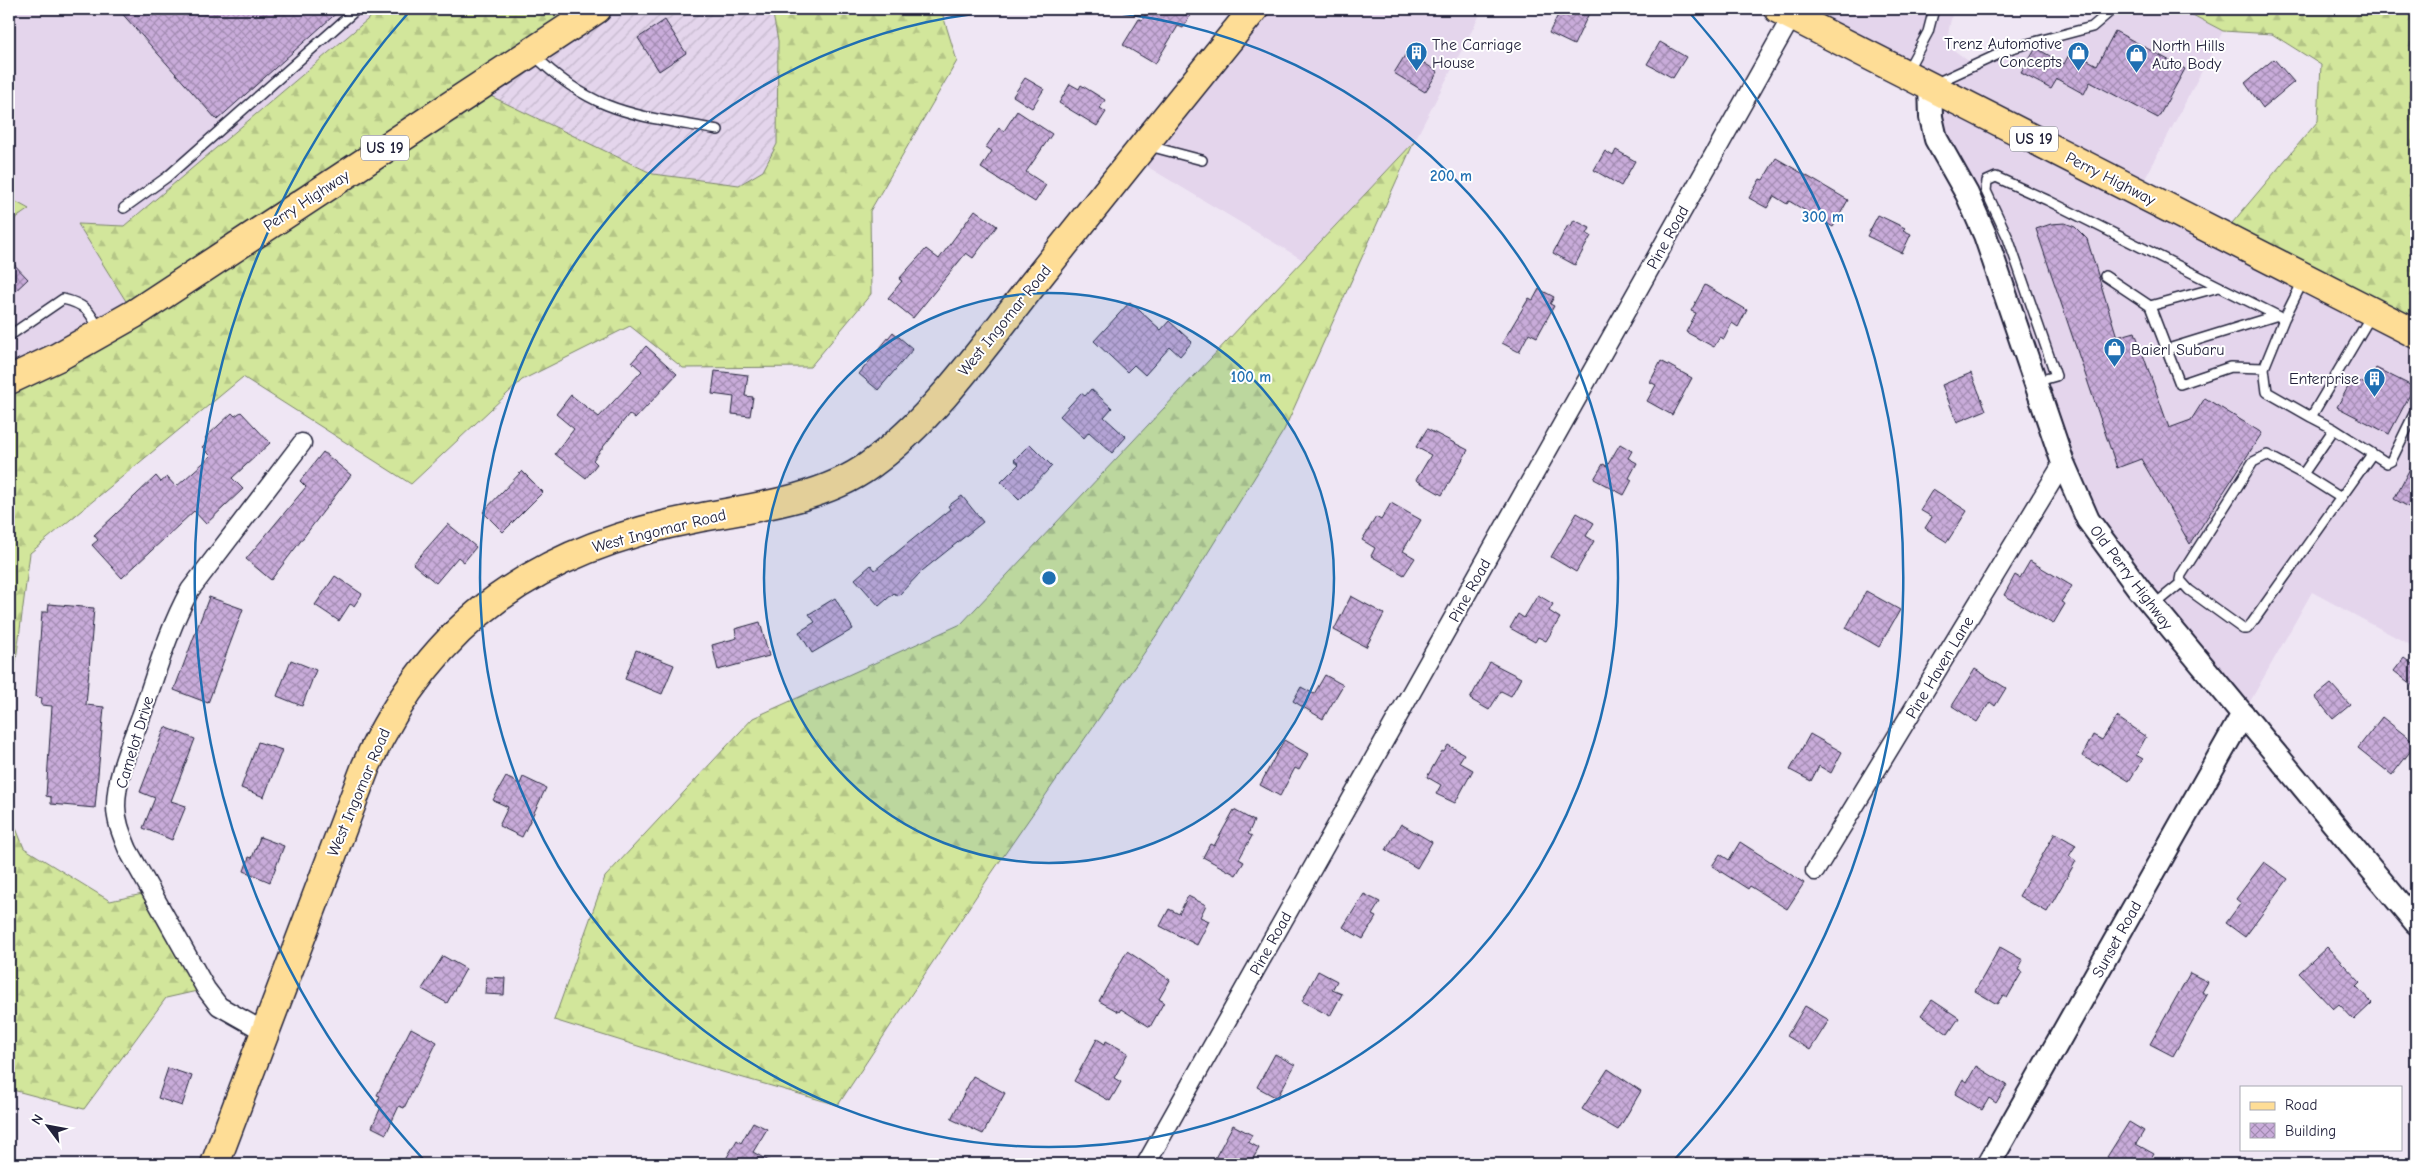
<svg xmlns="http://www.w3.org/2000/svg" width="2425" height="1173" font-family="'Comic Neue',sans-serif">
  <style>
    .built { fill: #e4d5ec }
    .industrial { fill: url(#industrial-furrows) }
    .forest { fill: url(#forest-firs); stroke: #7a846b }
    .building { fill: url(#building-cross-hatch); stroke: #22223b }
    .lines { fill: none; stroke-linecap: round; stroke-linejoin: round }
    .service-casing { stroke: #22223b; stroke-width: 12 }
    .minor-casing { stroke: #22223b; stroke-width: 21 }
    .tertiary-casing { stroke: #22223b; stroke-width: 26 }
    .primary-casing { stroke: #22223b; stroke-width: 31 }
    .service { stroke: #fff; stroke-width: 9 }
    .minor { stroke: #fff; stroke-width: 18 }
    .tertiary { stroke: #fff; stroke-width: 22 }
    .primary { stroke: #fedd96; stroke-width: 28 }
    .ring { fill: none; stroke: #1f6fb2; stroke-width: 2.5 }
    .labels { text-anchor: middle; stroke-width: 4; stroke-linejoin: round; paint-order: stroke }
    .shield { fill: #fff; stroke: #646476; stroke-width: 1 }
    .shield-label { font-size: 15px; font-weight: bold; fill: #22223b }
    .poi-label { font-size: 16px; fill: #22223b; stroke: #fff; text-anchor: start }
    .street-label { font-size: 16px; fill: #22223b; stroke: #fff }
    .centre { fill: #1f6fb2; stroke: #fff; stroke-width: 2.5 }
    .ring-label { font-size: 15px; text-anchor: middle; font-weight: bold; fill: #1f6fb2; stroke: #fff; stroke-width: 4; stroke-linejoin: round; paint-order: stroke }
  </style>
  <defs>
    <pattern id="industrial-furrows" width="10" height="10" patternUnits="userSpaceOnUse" patternTransform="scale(1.25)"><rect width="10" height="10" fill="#e4d5ec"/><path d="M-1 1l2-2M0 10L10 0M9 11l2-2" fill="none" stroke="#c3b7cb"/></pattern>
    <pattern id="forest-firs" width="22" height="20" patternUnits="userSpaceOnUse" patternTransform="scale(1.25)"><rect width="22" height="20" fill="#d2e69b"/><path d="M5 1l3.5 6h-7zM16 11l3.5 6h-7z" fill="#b4c586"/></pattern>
    <pattern id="building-cross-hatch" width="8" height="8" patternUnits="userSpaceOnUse" patternTransform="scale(1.25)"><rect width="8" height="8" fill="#c9acda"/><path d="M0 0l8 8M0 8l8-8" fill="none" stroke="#a38cb2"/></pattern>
  </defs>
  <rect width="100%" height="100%" fill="#efe6f4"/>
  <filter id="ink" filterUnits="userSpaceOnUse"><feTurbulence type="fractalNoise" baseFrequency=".02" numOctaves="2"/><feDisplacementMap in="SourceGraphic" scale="10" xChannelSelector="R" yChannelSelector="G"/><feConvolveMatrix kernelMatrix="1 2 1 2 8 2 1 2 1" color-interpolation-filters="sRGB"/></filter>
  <g filter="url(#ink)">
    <path class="built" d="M9,9H380L124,226L79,224L134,314L9,380V223L28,209L9,198Z
      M1254,9H1483L1414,142L1303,260L1133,158Z
      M1778,9H1953L1946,44L1976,67L2092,27L2125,9H2181L2223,31L2138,192L2416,334V648L2312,592L2243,714L2101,540L1967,194L1930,86Z"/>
    <path class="industrial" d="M597,9H772L778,41L777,144L763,171L739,185L653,174L475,89Z"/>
    <path class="forest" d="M380,9H597L476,89L653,174L739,185L763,171L777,144L778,41L772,9H941L957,61L870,211L871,294L810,367L683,368L630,326L522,380L411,484L243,377L30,553L9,714V380L134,314L78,224L124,226Z
      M2191,9H2416V334L2222,235L2318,121L2321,65L2272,34L2223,31L2187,12Z
      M1414,142L1284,430L1160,630L991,874L838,1105L712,1069L554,1020L605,877L753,718L961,624Z
      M9,198L29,209L9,223Z
      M9,811L24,848L110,901L152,892L206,989L166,998L84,1109L9,1089Z"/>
    <path class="building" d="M118,9H341L217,120Z
      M1149,9H1194L1183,28L1178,26L1155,64L1123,45L1139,19L1142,20Z
      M1561,9H1591L1574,45L1549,33Z
      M665,20L686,53L659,71L638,38Z
      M2115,31L2185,69L2158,118L2090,82L2084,94L2057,79L2051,89L2021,73L2036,48L2064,64L2071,51L2097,65Z
      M1660,42L1686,57L1673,78L1647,64Z
      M1407,52L1438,72L1425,92L1394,73Z
      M2274,59L2294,82L2263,108L2245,83Z
      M1025,78L1044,89L1032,108L1013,96Z
      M1070,84L1079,89L1081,85L1105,100L1100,108L1106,112L1097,126L1059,103Z
      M1017,111L1052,134L1026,172L1046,185L1035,202L981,168L992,151L986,147L999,128L1004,131Z
      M1616,150L1635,161L1621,186L1594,170L1605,151L1613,156Z
      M1776,158L1848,200L1833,227L1789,201L1787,204L1774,196L1767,208L1749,198L1760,179L1763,180Z
      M975,210L997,226L973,258L966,253L913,318L888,298L902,281L899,279L926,249L939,259Z
      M1878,215L1905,228L1903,230L1911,234L1902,253L1867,236Z
      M1574,220L1590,228L1587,234L1591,236L1575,265L1553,253L1568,225L1571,226Z
      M2065,223L2075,227L2087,239L2117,337L2135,332L2169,428L2191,420L2205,398L2262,433L2190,544L2141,459L2117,468L2036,229L2051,224Z
      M9,259L28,279L9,297Z
      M1705,285L1747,310L1738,327L1732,323L1724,339L1720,337L1714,347L1686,332L1696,313L1691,311Z
      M1539,289L1554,297L1550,304L1554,306L1537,337L1529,333L1519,352L1502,343L1529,298L1533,300Z
      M1130,302L1161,330L1169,321L1192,342L1180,356L1170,347L1145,375L1134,365L1127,372L1094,341Z
      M893,332L913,349L878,390L859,374Z
      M646,346L677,374L635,419L629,414L593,460L597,464L586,478L555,454L574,429L556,414L571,395L599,417L642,371L632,362Z
      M1661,361L1692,378L1672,415L1647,401L1656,385L1650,382Z
      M2376,368L2414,387L2389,434L2337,407L2353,378L2367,385Z
      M715,371L748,375L745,396L753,397L750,416L732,414L734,397L712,394Z
      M1971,373L1986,410L1957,422L1942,385Z
      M1091,389L1112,408L1104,417L1126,437L1112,453L1089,432L1084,438L1060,416L1081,393L1085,396Z
      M241,412L270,443L232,478L243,489L206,524L194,511L122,578L92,545L98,540L94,535L156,476L161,482L167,477L176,487L211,456L202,447L208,441L205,438L232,413L235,416Z
      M1427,429L1468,450L1442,495L1416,480L1431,455L1416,447Z
      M1030,444L1052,466L1019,500L1001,482L1019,464L1014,460Z
      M1620,444L1632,451L1628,458L1637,463L1629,478L1632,480L1624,495L1594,479L1603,464L1607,466Z
      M323,452L351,475L271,580L246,559L306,487L300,481Z
      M2416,457V511L2394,499Z
      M522,471L543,492L503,532L483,512Z
      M1933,489L1967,511L1947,542L1925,528L1932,517L1920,510Z
      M962,496L983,522L922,571L898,596L894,593L879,606L855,579L871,565L875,570L950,509L948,506Z
      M1391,503L1421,520L1403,551L1415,558L1404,575L1371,556L1375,548L1362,540L1376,517L1381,520Z
      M1577,513L1594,523L1586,536L1594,541L1576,572L1551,557Z
      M448,524L476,547L464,562L458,557L436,583L413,564Z
      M2030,561L2072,586L2061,602L2065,604L2053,624L2004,595L2015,575L2020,578Z
      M335,576L362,594L354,606L350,604L339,621L315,605Z
      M1866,591L1900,610L1879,647L1846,628Z
      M1538,595L1553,604L1549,611L1560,618L1546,641L1538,637L1535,642L1510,628L1518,614L1524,618Z
      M1351,596L1384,614L1366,647L1334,630Z
      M209,597L243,609L208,703L174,690Z
      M835,598L853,629L812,653L799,632L815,622L809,614Z
      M49,604L94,608L86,705L104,707L95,808L51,804V797L46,796L52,706L41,705L42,698L36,697L42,612H48Z
      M760,622L769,656L718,670L712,645L737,638L735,629Z
      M636,650L674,665L662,694L625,679Z
      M2404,658L2416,667V688L2394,671Z
      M291,660L316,670L302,706L277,696Z
      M1490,662L1521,678L1511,696L1501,691L1489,710L1470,699Z
      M1975,669L2006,688L1995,706L1990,702L1977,722L1952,706Z
      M1325,675L1343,685L1323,719L1293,701L1301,687L1314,694Z
      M2331,684L2350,705L2333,719L2315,697Z
      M2117,717L2146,737L2136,755L2143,759L2129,781L2100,763L2098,765L2082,756L2093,735L2102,740Z
      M2382,717L2416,744L2392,775L2358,748Z
      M165,727L195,739L171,801L186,806L172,840L143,828L155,798L140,792Z
      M1810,734L1842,752L1831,773L1819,766L1811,781L1790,770Z
      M1284,740L1308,754L1299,770L1295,768L1280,796L1260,785Z
      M258,742L282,750L264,797L241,788Z
      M1448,745L1464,754L1459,762L1473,770L1455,803L1436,794L1441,785L1427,777L1442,751L1444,752Z
      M506,777L520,784L523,777L546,788L522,837L499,826L508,807L493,800Z
      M1234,810L1254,821L1248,834L1252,836L1239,859L1244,862L1236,875L1203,857L1210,844L1214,846Z
      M1401,824L1432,842L1417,868L1386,850Z
      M2055,833L2076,845L2069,856L2076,861L2047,912L2019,896Z
      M260,837L284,846L270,882L244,871L249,857L252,858Z
      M1740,842L1804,883L1787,909L1750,886L1748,889L1712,866L1720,854L1729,860Z
      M2264,862L2288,879L2245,937L2226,923L2241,903L2236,899Z
      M1364,894L1380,902L1372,915L1376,917L1363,939L1343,927Z
      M1188,896L1206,905L1200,917L1209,921L1197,945L1160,926L1169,909L1179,914Z
      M2000,947L2023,960L2018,970L2022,972L2007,998L2003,995L1997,1004L1975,991Z
      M2327,947L2360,982L2356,986L2372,1003L2354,1020L2339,1004L2333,1009L2299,973Z
      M1127,951L1170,980L1159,999L1164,1002L1150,1027L1121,1009L1119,1012L1099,1001Z
      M443,956L466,969L447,1003L422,989Z
      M1318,971L1337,981L1332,990L1342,994L1330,1016L1302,1001Z
      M2190,973L2208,982L2202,992L2207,995L2173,1056L2150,1044Z
      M486,977L505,978L504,995L485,994Z
      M1932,1000L1959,1018L1948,1034L1921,1015Z
      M1805,1006L1829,1020L1810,1050L1787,1036Z
      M411,1028L437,1042L404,1108L399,1106L386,1134L372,1127L381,1107L376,1105L380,1096L377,1095Z
      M1097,1039L1105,1044L1106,1041L1128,1053L1114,1078L1121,1082L1110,1101L1074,1081Z
      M1275,1054L1295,1065L1277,1098L1257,1087Z
      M1976,1066L2007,1085L1996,1103L1989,1098L1982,1110L1955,1094L1963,1079L1967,1082Z
      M168,1068L192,1076L182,1106L158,1098Z
      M1608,1069L1641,1091L1618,1130L1582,1109Z
      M973,1076L1005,1093L983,1134L951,1119Z
      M753,1122L767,1129L753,1152L774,1164H723L737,1140L741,1143Z
      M2129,1122L2144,1131L2136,1144L2154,1154L2148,1164H2119L2107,1157Z
      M1233,1125L1252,1135L1248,1142L1259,1148L1250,1164H1226L1215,1158Z"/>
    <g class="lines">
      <defs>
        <path id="service" d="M533,54C594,115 638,115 718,130
          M1907,71L1928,32L1934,9
          M1934,84L2012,48L2092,27L2113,9
          M1149,146L1202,160
          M124,208L167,177L357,9
          M2105,276L2150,306L2180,384L2230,367L2264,368
          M2304,279L2284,319L2264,368L2267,392L2311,417
          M2150,306L2219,287
          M2372,314L2311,417L2334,429L2387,463L2391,461L2416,410
          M9,336L63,299C85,304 90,311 100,331
          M2168,349L2275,316
          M2035,382L2056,376L2008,238L1986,191L1987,181L1996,177L2047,200L2284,319
          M2334,429L2303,474L2267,455L2253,462L2181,575L2180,580L2189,590L2243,629H2247L2252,623L2372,454
          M2303,474L2341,498
          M2153,606L2181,583"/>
        <path id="minor" d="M1815,871L2063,463
          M265,1032L219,1006L206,989L128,850C122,835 116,822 116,806C116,774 132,741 143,711C157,670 169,628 190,590L302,443
          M1146,1164L1792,16"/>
        <path id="tertiary" d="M1930,86L1931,117L1936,139L1967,194L1985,235L2063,463L2088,520L2139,589L2416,923
          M1989,1164L2243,714"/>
        <path id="primary" d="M1778,9L2416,334
          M9,380L58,357L134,314L597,9
          M215,1164L366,766C433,619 540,548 697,518C752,508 824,499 870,465C938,415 988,340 1040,275C1111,186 1182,97 1254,9"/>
      </defs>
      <use href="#service" class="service-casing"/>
      <use href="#minor" class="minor-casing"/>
      <use href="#tertiary" class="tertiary-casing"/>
      <use href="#primary" class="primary-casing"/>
      <use href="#service" class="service"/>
      <use href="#minor" class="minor"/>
      <use href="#tertiary" class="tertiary"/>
      <use href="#primary" class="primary"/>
    </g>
  </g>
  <circle cx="1049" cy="578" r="285" fill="#1f6fb2" fill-opacity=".12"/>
  <g class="ring">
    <circle cx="1049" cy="578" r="285"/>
    <circle cx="1049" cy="578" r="569"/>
    <path d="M424 1160A854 854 0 0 1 409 12M1689 12A854 854 0 0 1 1674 1160"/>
  </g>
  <defs>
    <symbol id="shop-pin" viewBox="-11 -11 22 30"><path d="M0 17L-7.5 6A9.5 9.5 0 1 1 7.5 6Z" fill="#1f6fb2" stroke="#fff"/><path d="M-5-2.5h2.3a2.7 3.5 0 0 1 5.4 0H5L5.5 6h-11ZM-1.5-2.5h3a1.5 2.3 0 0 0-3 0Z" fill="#fff"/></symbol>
    <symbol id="building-pin" viewBox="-11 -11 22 30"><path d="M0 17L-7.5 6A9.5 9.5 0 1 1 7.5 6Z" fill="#1f6fb2" stroke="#fff"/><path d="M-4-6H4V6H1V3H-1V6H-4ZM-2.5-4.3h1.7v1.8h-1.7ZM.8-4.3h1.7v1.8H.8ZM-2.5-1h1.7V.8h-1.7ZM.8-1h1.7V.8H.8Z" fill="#fff"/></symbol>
  </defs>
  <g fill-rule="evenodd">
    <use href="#shop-pin" x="2066" y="40" width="25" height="34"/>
    <use href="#building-pin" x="1404" y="40" width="25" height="34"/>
    <use href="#shop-pin" x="2124" y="42" width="25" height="34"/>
    <use href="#shop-pin" x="2102" y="336" width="25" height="34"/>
    <use href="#building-pin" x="2362" y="366" width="25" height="34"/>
  </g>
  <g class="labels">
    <g class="shield">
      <rect x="2010" y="126.5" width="48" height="25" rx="4"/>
      <rect x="361" y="135.5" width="48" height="25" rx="4"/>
    </g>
    <g class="shield-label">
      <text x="2034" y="144">US 19</text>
      <text x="385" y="153">US 19</text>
    </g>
    <g class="poi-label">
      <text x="2062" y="49" text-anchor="end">Trenz Automotive<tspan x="2062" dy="18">Concepts</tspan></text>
      <text x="1432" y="50">The Carriage<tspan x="1432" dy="18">House</tspan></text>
      <text x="2152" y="51">North Hills<tspan x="2152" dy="18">Auto Body</tspan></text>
      <text x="2131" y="355">Baierl Subaru</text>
      <text x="2359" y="384" text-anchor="end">Enterprise</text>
    </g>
    <g class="street-label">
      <text transform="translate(2111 178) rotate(27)" y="6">Perry Highway</text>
      <text transform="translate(306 200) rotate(-33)" y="6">Perry Highway</text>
      <text transform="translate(1667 237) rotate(-61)" y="6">Pine Road</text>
      <text transform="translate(1004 320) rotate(-51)" y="6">West Ingomar Road</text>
      <text transform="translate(659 530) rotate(-14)" y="6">West Ingomar Road</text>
      <text transform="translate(2132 577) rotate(53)" y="6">Old Perry Highway</text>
      <text transform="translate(1469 590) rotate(-61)" y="6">Pine Road</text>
      <text transform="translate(1939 667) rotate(-59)" y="6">Pine Haven Lane</text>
      <text transform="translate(134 742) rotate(-73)" y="6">Camelot Drive</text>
      <text transform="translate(358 792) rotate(-67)" y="6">West Ingomar Road</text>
      <text transform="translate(2116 939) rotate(-61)" y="6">Sunset Road</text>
      <text transform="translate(1270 943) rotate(-61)" y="6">Pine Road</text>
    </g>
  </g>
  <circle cx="1049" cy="578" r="8" class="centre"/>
  <g class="ring-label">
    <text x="1451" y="181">200 m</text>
    <text x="1823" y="222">300 m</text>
    <text x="1251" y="382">100 m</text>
  </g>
  <rect width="2425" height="1173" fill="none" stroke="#fff" stroke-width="30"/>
  <rect x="15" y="15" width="2395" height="1143" fill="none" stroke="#22223b" stroke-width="2" filter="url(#ink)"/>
  <rect x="2240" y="1086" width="162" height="65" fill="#ffffff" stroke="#a7a7b1"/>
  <rect x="2250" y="1102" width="25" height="8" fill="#fedd96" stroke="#a7a7b1"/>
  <text x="2285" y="1110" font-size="15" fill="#22223b">Road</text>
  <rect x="2250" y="1123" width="25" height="15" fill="url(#building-cross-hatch)" stroke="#a7a7b1"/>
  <text x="2285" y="1136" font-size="15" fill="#22223b">Building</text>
  <g transform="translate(48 1126) rotate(302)" stroke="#ffffff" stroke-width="4" paint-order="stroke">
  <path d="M0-4L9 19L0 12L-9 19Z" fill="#22223b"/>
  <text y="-8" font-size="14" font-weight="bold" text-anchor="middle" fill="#22223b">N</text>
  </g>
</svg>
